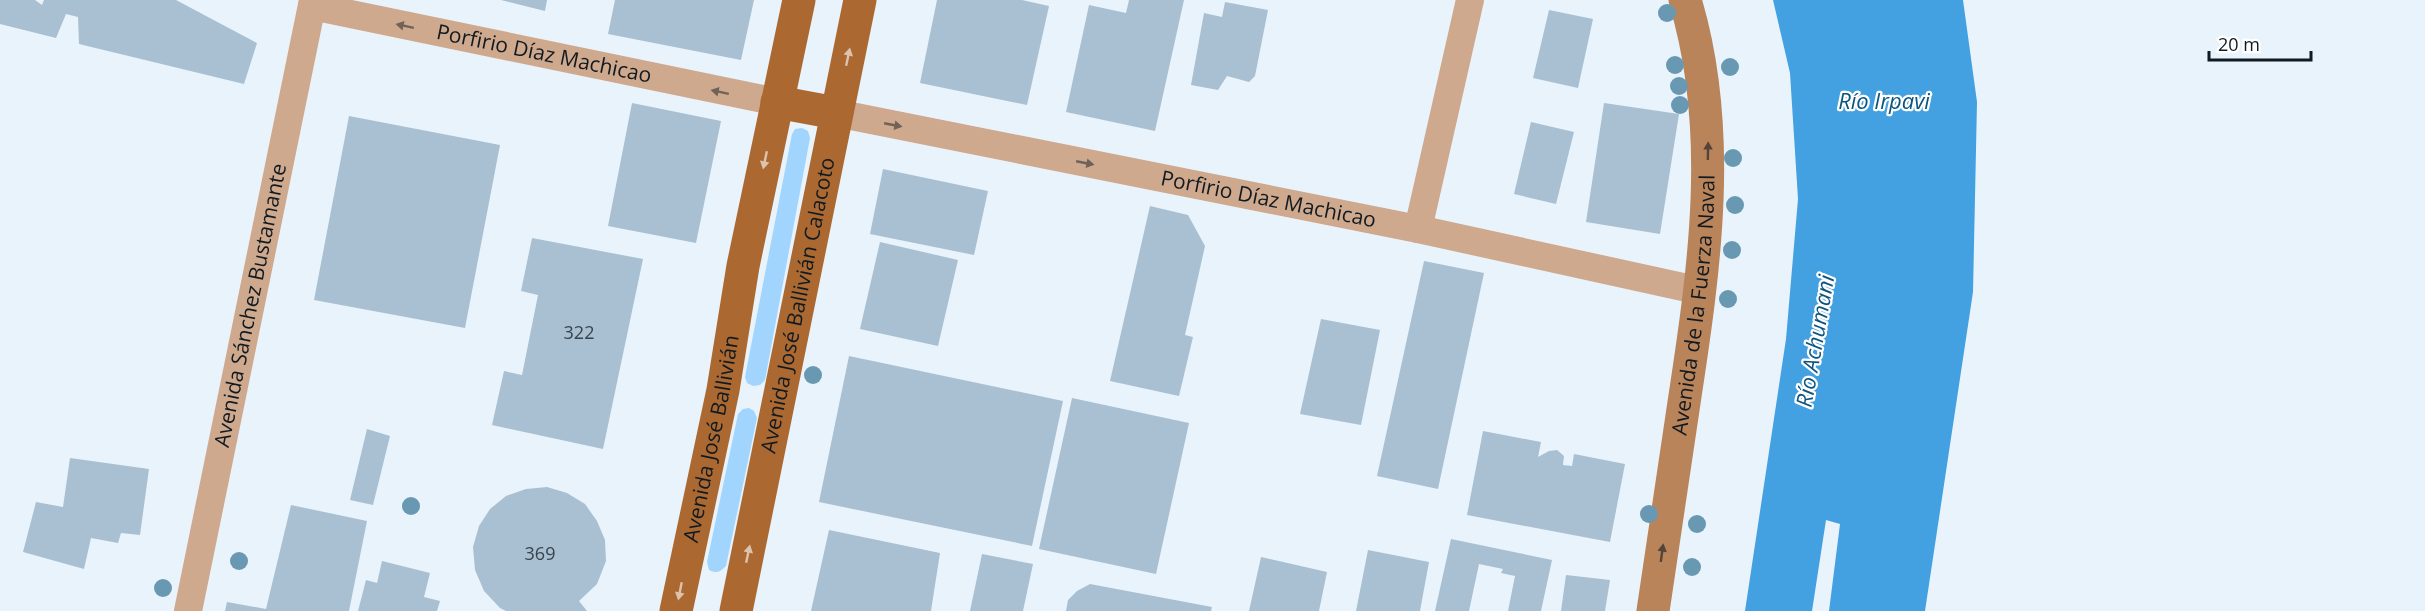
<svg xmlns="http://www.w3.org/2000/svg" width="2425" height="611" font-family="'Open Sans',sans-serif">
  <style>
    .green { fill: #a2d5fd }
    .water { fill: #43a0e1 }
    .building { fill: #a9c0d2 }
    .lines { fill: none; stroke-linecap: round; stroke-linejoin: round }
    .street { stroke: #cea98d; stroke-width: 28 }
    .secondary { stroke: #ba845a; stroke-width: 33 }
    .primary { stroke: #ab6931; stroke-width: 33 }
    .tree { fill: #6998b3 }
    .oneway { fill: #706257 }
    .oneway2 { fill: #ddc3ad }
    .oneway3 { fill: #554438 }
    .labels { text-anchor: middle; stroke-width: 4.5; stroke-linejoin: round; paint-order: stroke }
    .number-label { font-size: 18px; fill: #38444d }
    .street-label { font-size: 21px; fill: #121a21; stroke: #fff }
    .water-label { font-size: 22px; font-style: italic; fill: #0d547f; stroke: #fff }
  </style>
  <rect width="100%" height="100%" fill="#e9f3fb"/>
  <path class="green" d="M802,128L808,131L810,138L765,380L760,385L753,386L747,383L745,377L792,134L795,129Z
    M749,408L754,411L757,418L726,566C720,572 717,574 709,570L707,562L738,414L743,409Z"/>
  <path class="water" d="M1773,0H1963L1977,102L1973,292L1925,611H1829L1840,524L1826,520L1812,611H1745L1786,339L1798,199L1790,73Z"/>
  <path class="building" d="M0,0H35L42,5L44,0H176L257,43L244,84L79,44L78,17L66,14L56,38L0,24Z
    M501,0H547L545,11Z
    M615,0H754L741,60L608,34Z
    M937,0H1022L1049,6L1027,105L920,83Z
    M1129,0H1184L1155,131L1066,112L1089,5L1126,13Z
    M1225,2L1268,10L1255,76L1249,82L1227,76L1218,90L1191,85L1204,13L1222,17Z
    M1549,10L1593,19L1578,88L1533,78Z
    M632,103L721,121L696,243L608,226Z
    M1604,103L1679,114L1660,234L1586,222Z
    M349,116L500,145L465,328L314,300Z
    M1531,122L1574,132L1556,204L1514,194Z
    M883,169L988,191L974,255L870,234Z
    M1150,206L1188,215L1205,246L1185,335L1193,337L1179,396L1110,381Z
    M532,238L643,259L603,449L492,425L504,371L522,375L538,295L521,291Z
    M880,242L958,260L938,346L860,329Z
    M1424,261L1484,273L1438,489L1377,476Z
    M1321,319L1380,330L1361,425L1300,414Z
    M849,356L1063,401L1032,546L819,502Z
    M1072,398L1189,423L1156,574L1039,549Z
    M367,429L390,436L373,505L350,500Z
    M1483,431L1541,442L1538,457L1549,451L1557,450L1564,456L1563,465L1572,466L1574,454L1625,464L1610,542L1467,515Z
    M70,458L149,469L140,535L121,533L118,543L91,538L84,569L23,552L36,502L63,507Z
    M547,487L567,493L585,504L597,521L605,540L606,561L597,584L579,601L587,611H506L500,608L484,591L475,570L473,547L479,526L490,509L506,496L526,489Z
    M291,505L367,521L349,611H225L227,602L266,609Z
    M829,530L940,553L931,611H811Z
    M1451,539L1552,560L1541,611H1508L1515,576L1501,573L1503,569L1479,564L1469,611H1435Z
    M1368,550L1429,562L1420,611H1356Z
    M982,554L1033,564L1023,611H970Z
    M1261,557L1327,572L1319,611H1249Z
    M382,561L430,573L424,597L440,601L437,611H358L366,580L377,583Z
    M1566,575L1610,580L1605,611H1561Z
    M1090,584L1212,607L1211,611H1066L1068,600L1077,591Z"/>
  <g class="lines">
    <g class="street">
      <path id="s1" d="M312,6L777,102"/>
      <path id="s2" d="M836,113L1418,229L1701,291"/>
      <path d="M1418,229L1470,0"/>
      <path id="s3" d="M188,611L313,0"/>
    </g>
    <path class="secondary" id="s4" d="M1653,611C1664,539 1675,467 1685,396C1705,265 1724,129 1685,0"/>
    <g class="primary">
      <path d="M777,102L836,113"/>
      <path id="s5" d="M676,611L723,390L743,266L799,0"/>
      <path id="s6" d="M736,611L860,0"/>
    </g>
  </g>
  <g class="tree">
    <circle cx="1667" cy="13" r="9"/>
    <circle cx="1675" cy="65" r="9"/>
    <circle cx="1730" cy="67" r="9"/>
    <circle cx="1679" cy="86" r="9"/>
    <circle cx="1680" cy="105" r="9"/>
    <circle cx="1733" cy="158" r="9"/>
    <circle cx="1735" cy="205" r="9"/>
    <circle cx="1732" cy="250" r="9"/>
    <circle cx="1728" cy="299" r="9"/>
    <circle cx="813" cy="375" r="9"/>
    <circle cx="411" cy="506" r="9"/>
    <circle cx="1649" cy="514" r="9"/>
    <circle cx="1697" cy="524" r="9"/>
    <circle cx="239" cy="561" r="9"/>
    <circle cx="1692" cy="567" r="9"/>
    <circle cx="163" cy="588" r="9"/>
  </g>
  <defs><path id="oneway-solid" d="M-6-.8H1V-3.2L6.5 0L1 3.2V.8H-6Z" transform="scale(1.5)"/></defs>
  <g class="oneway">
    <use href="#oneway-solid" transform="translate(405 26) rotate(-168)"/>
    <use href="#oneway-solid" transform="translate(720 92) rotate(-168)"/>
    <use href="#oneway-solid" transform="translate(893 125) rotate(11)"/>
    <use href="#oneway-solid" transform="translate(1085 163) rotate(11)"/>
  </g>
  <g class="oneway2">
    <use href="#oneway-solid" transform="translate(848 57) rotate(-78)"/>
    <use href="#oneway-solid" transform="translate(765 160) rotate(102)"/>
    <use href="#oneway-solid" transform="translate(748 554) rotate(-78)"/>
    <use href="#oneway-solid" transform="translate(680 591) rotate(101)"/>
  </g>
  <g class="oneway3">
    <use href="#oneway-solid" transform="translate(1708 151) rotate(-89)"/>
    <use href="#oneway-solid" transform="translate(1662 553) rotate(-82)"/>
  </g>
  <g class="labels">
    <g class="number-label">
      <text x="579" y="339">322</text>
      <text x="540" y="560">369</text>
    </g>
    <g class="street-label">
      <text dy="7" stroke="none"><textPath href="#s1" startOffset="237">Porfirio Díaz Machicao</textPath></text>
      <text dy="7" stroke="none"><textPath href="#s2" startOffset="441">Porfirio Díaz Machicao</textPath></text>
      <text dy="7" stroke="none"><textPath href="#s6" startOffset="312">Avenida José Ballivián Calacoto</textPath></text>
      <text dy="7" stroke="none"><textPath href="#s4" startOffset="309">Avenida de la Fuerza Naval</textPath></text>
      <text dy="7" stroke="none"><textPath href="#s3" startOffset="312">Avenida Sánchez Bustamante</textPath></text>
      <text dy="7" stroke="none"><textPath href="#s5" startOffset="176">Avenida José Ballivián</textPath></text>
    </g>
    <g class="water-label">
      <text x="1884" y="109">Río Irpavi</text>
      <text transform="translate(1815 341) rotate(-80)" y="8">Río Achumani</text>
    </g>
  </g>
  <path d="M2209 51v9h102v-9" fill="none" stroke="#121a21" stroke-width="3"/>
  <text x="2218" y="51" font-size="18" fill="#121a21" stroke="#ffffff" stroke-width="4.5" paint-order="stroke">20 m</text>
</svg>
